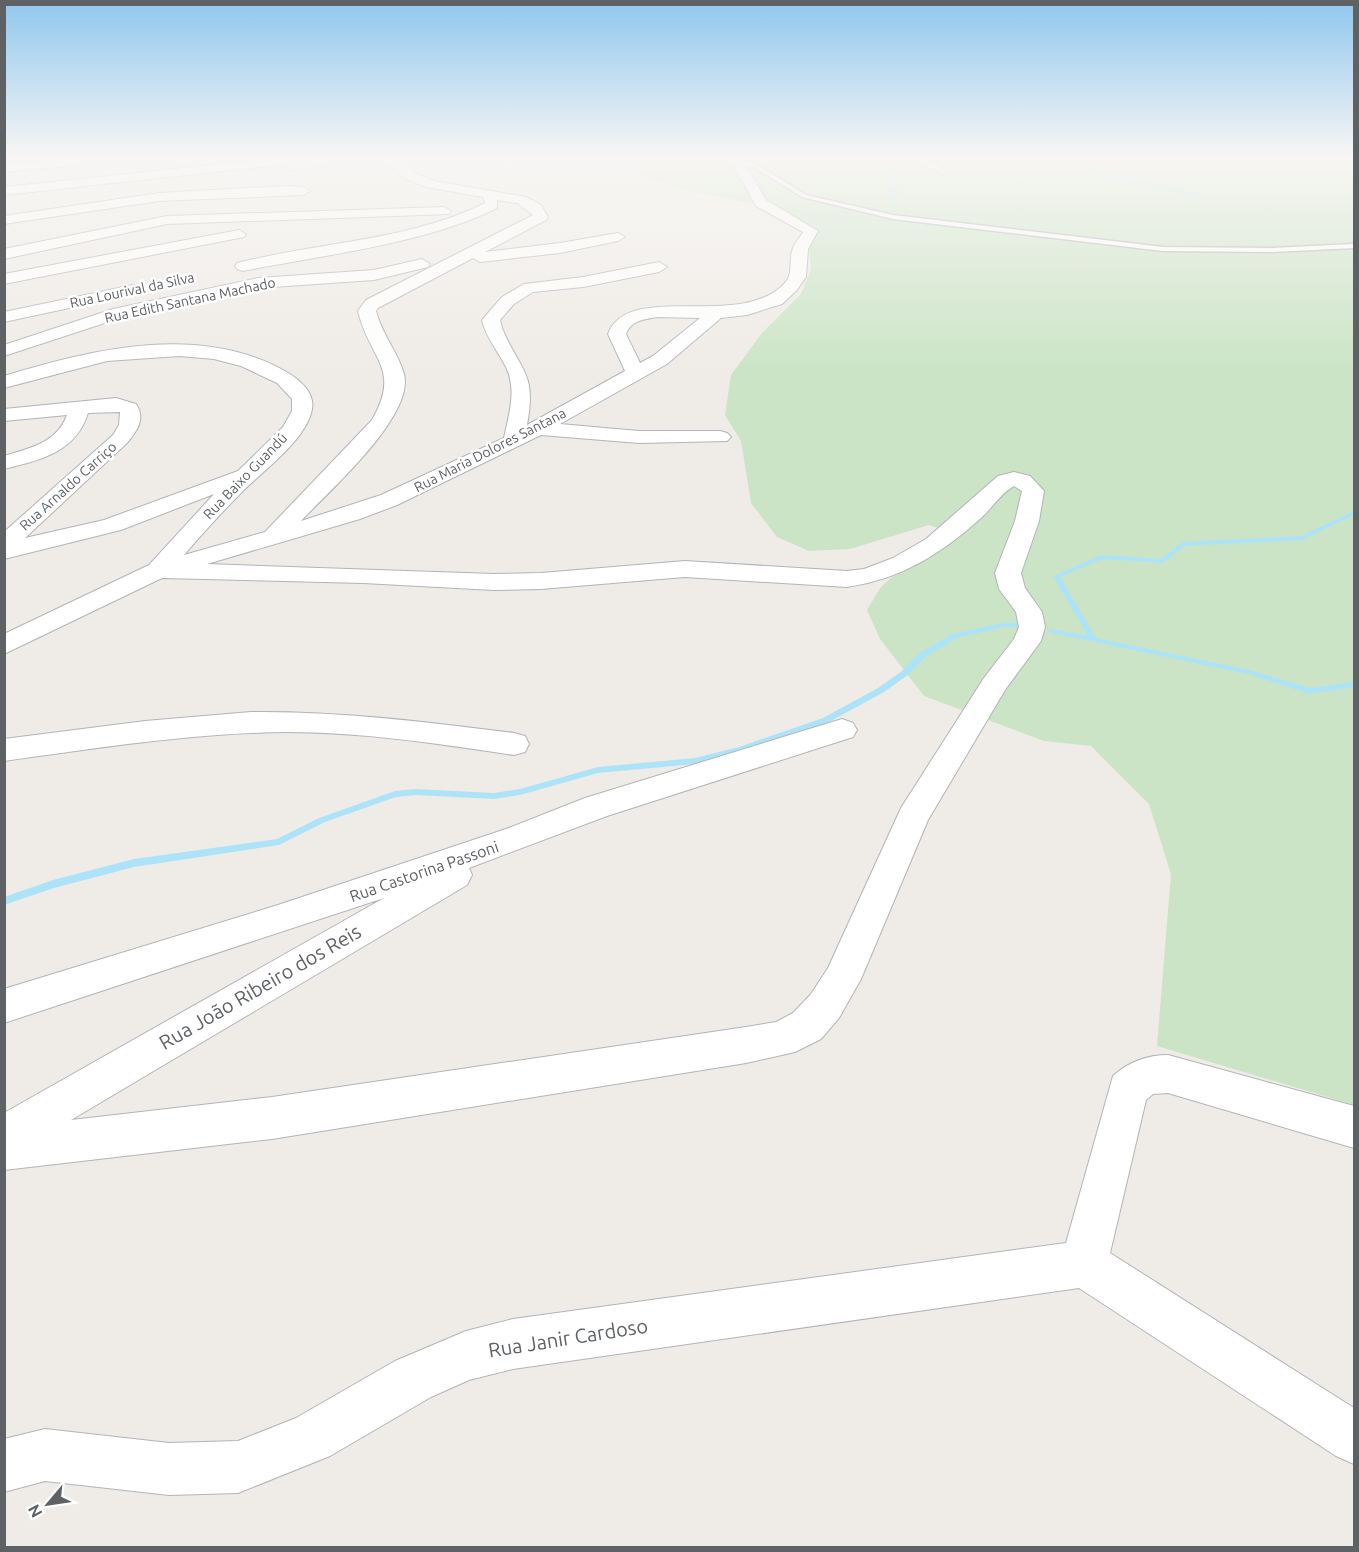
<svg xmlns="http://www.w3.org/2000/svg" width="1359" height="1552" font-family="Ubuntu,sans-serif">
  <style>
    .green { fill: #cae4c5 }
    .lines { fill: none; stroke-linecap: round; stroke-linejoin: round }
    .stream { fill: #ade3f8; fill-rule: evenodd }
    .service-casing { stroke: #b2b4b7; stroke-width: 3 }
    .minor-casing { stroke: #b2b4b7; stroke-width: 2 }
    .service { fill: #fff; fill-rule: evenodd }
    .minor { fill: #fff; fill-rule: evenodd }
    .labels { text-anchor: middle; stroke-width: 5; stroke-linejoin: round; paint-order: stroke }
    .far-street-label { font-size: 14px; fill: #5e6265; stroke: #fff }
    .street-label { font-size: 16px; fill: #5e6265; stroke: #fff }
    .near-street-label { font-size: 20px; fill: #5e6265; stroke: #fff }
  </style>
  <rect width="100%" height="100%" fill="#efece7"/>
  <path class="green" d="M651,157H1295L1308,160L1354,157V1105L1157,1046L1171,874L1149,804L1091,746L1044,741L924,696L880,639L867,610L881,587L943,530L929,525L850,549L809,551L777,537L751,503L741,441L725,415L731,375L762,333L801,294L811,269L809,250L817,230L754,204L682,189L636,174Z"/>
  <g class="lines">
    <path class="stream" d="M1081,157H1084L1104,173L1203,196L1201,197L1102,175Z
      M1344,157H1354V158H1345Z
      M910,159L913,160L884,173L899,185L895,202L892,203L895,185L880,173Z
      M1354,511V515L1302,540L1185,546L1163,563L1103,559L1060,577L1096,638L1249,670L1310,688L1354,682V687L1310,694L1248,674L1052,633L1048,631L1052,629L1088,636L1053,576L1102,555L1161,559L1183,542L1301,536Z
      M1003,623H1025L1029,625L1025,627H1003L957,638L924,658L908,675L884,692L829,722L741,752L695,764L598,773L520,795L494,799L415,795L396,797L325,822L279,845L134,867L54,888L4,905V897L53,880L134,859L277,839L319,818L395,791L415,789L494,793L520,789L598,767L695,758L739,747L823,718L878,688L902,671L918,654L952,634Z"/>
    <defs>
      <path id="service" d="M738,160L758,165L806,195L893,215L1163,247L1272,248L1354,244V248L1272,252L1163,251L893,219L802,197L754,167L736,163Z"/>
      <path id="minor" d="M287,157H347L341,161L294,170L290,169L289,164L4,195V187Z
        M363,157H383L401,161L414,172L434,181L526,197L541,205L548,217L546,220L485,252L560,243L618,233L625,237L618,241L560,253L480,262L473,258L378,308L376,311C382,335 398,352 404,374C415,416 329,491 301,521L381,495L504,438C509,414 517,390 506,367C498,351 486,338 482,320L502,297L524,284L583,277L659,262L667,267L659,272L583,287L533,292L514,304L500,320L502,328C520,372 537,371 527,425L625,371L608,334C628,280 741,331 785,283C794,273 788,260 793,248C795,243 800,237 803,232L756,206L733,164L723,157L742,159L766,200L818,231L808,249L806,277L797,290L782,304L747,315L721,318L667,364L560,424L639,431H720L727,433L731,437L727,441L639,443L541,435L397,505L360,519L207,564L494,574L541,573L685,561L847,571L864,569L893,558L926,539L998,476L1014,472L1030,476L1044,491L1039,521L1021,573L1025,588L1042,612L1045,627L1041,641L1005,690L928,820L861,979L839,1018L821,1039L795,1052L746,1063L272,1139L4,1170V1113L384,898L4,1023V989L278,905L506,829L585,798L842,719L853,723L857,730L853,737L607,816L469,868L472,875L467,885L71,1120L272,1097L746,1027L776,1022L793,1013L811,994L828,968L901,808L984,678L1014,639L1019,627L1016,612L999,589L995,573L1015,521L1022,491L1014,486C1001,493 992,508 981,518C941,554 901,579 847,587L685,577L541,589L494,590L363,583L162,578L4,654V634L149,565L214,494L121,530L4,559V532L113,435L119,425L120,412L88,413C76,452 41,460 4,469V456C30,448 57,443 67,415L4,421V409L116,398L136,404C146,419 137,431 127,443L25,538L104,520L238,471L283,427L292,411V399L277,383L241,366L214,359L179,356L107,361L4,388V376C93,349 202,322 288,373C300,380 315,393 312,409C307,439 264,470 243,491C222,512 203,533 184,555L265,532L372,420C402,368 369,359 358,311L366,300L533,215L517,203L497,200V208C425,244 323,255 243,271L237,269L235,266L237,263C319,242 409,241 485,203L483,197L426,187L404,178L393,167ZM658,317L700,318L653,356L640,363L626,334C631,320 645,319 658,317Z
        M902,157H920L944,167L938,171Z
        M75,158L81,162L79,165L4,172V164Z
        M285,186L303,187L310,191L303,195L159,201L4,224V216L159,193Z
        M444,207L451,211L449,214L167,224L4,259V249L167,216Z
        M239,230L246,234L244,237L4,284V274Z
        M422,259L430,264L428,267L374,280L258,288L123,317L4,356V345L113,309L258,278L374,270Z
        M133,285L139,287L141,290L139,293L4,322V312Z
        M251,712C340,711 426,722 514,733L525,736L529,744L525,752L514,755C439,744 363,732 287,732C192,733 98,748 4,761V739L145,721Z
        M1168,1055L1354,1106V1148L1168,1093L1153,1094L1146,1100L1110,1253L1354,1408V1464L1336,1456L1079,1288L513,1369L469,1380L431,1397L330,1456L238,1493L169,1495L45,1481L4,1492V1439L45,1429L169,1443L238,1441L296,1418L395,1361L466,1331L513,1319L1066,1243L1113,1076C1128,1062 1148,1055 1168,1055Z"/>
    </defs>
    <use href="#service" class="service-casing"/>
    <use href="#minor" class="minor-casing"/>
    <use href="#service" class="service"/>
    <use href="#minor" class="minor"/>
  </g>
  <linearGradient id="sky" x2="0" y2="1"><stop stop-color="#90c7ee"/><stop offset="0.42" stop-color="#f8f6f4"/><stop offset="1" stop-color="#f8f6f4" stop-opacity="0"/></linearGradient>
  <rect width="1359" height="374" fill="url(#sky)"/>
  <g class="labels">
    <g class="far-street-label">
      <text transform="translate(132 290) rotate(-12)" y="5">Rua Lourival da Silva</text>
      <text transform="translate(190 300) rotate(-12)" y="5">Rua Edith Santana Machado</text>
      <text transform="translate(490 450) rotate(-27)" y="5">Rua Maria Dolores Santana</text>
      <text transform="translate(245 476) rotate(-46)" y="5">Rua Baixo Guandú</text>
      <text transform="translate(68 486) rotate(-42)" y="5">Rua Arnaldo Carriço</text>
    </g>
    <g class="street-label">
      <text transform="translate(424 871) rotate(-19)" y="6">Rua Castorina Passoni</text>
    </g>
    <g class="near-street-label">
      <text transform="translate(260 987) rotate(-30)" y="7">Rua João Ribeiro dos Reis</text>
      <text transform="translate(568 1338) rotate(-9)" y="7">Rua Janir Cardoso</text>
    </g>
  </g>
  <rect width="1359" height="1552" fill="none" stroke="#5e6265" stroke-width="12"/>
  <g transform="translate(48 1504) rotate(241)" stroke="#ffffff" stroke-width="4.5" paint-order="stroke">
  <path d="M0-4.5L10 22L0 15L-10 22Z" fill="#5e6265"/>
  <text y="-9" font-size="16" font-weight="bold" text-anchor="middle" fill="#5e6265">N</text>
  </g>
</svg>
